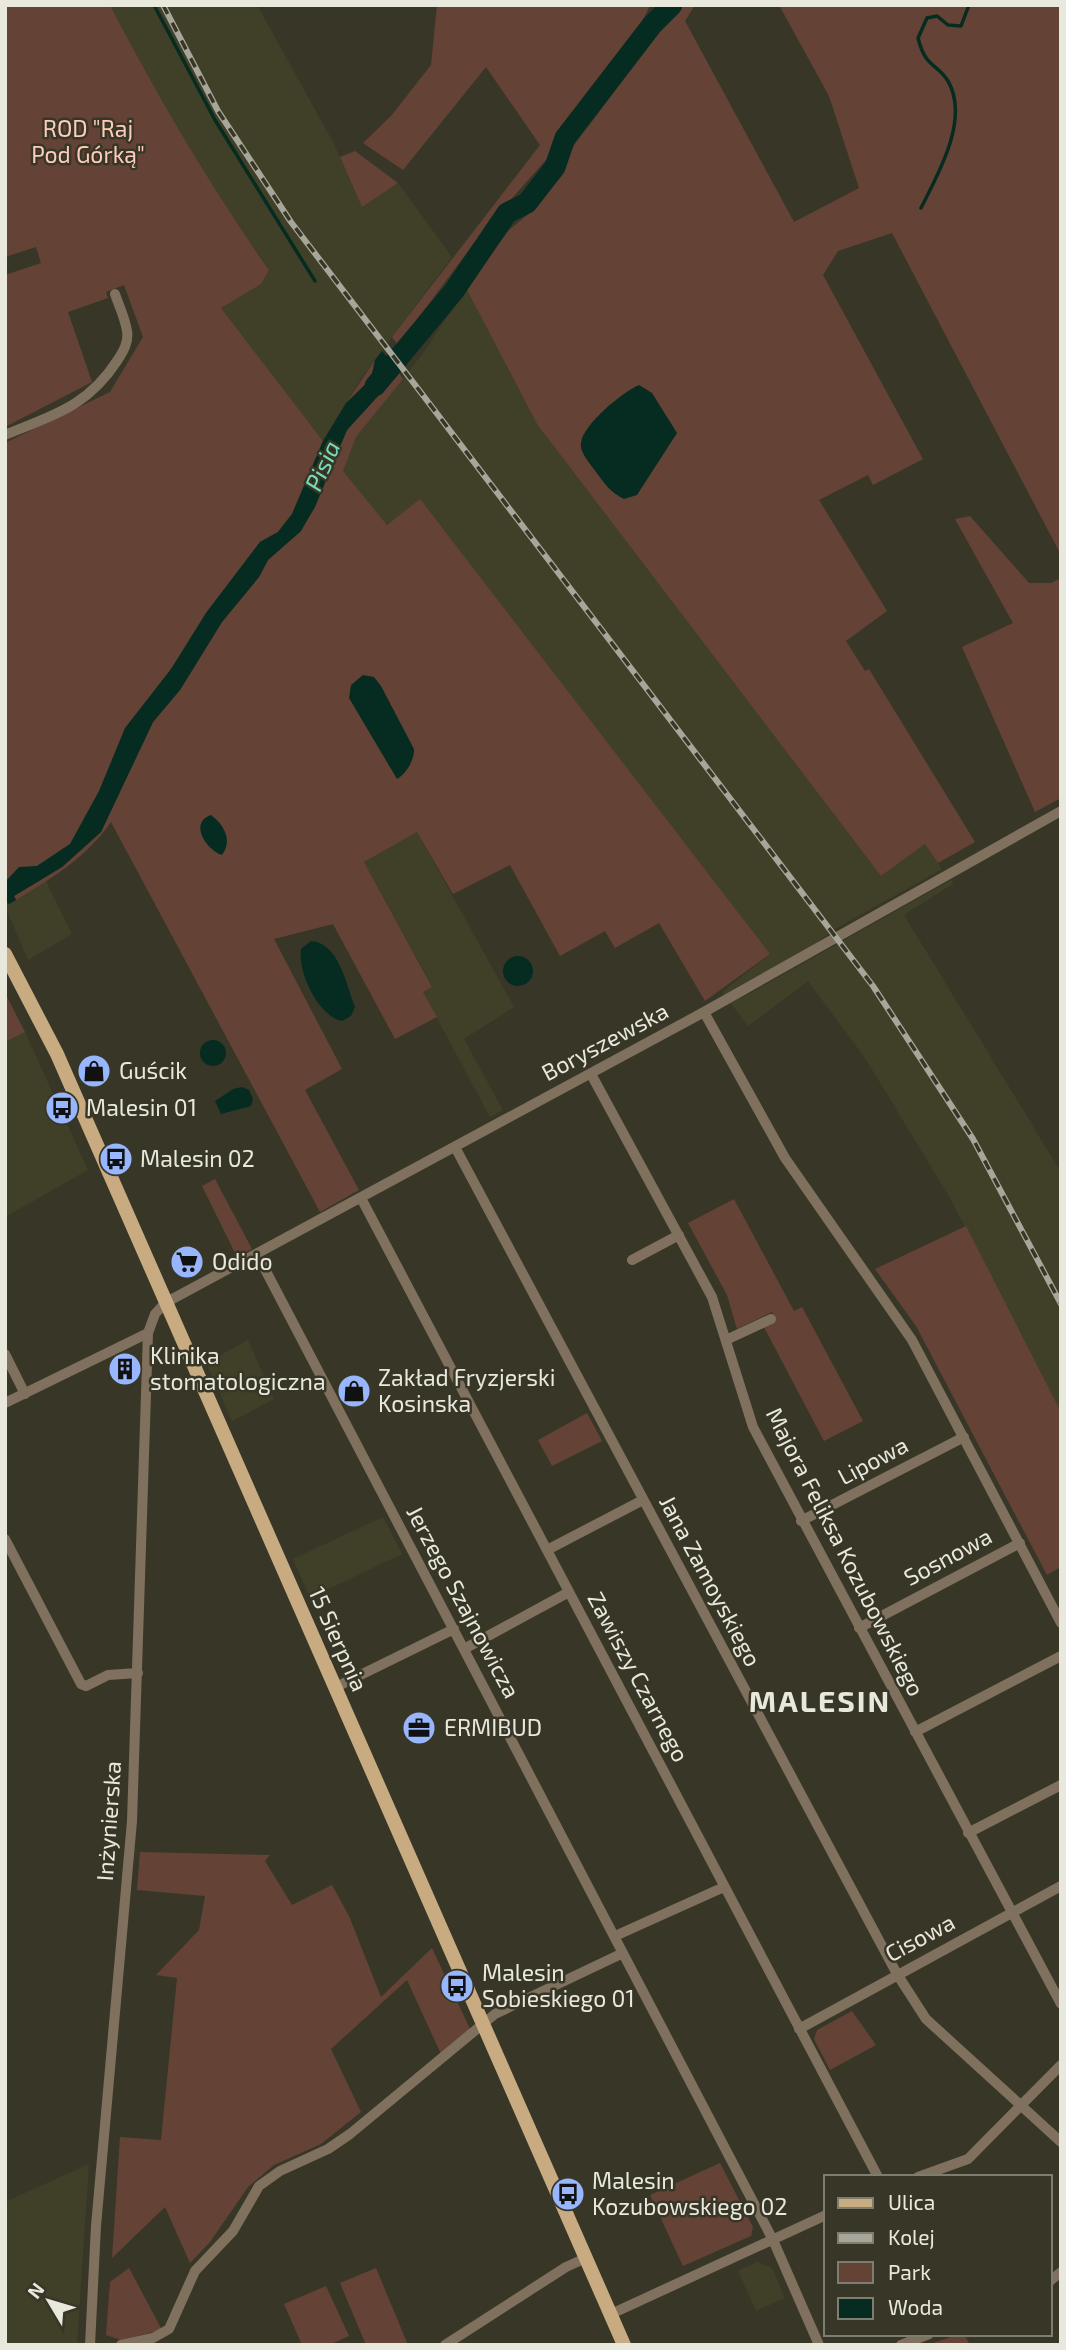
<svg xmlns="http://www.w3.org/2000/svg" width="1066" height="2350" font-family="'Exo 2',sans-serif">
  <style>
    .built { fill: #403f27 }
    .green { fill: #644336 }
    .water { fill: #062b21 }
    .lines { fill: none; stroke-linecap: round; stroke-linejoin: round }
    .stream { stroke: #062b21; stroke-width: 3.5 }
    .river { stroke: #062b21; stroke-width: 21 }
    .minor { stroke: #80715e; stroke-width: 10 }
    .major { stroke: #c9ab82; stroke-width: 14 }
    .rail-casing { stroke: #a7a69a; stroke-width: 6 }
    .rail { stroke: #383727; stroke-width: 3.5; stroke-dasharray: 10; stroke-linecap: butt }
    .labels { text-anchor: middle; stroke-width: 5; stroke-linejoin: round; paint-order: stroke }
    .park-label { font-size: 23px; fill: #feccb8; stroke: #383727 }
    .street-label { font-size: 23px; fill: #e8e8dd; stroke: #383727 }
    .poi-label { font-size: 23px; fill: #e8e8dd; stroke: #383727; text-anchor: start }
    .water-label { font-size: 24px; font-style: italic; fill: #78dcbb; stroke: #383727 }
    .district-label { font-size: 30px; font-weight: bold; letter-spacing: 2px; fill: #e8e8dd; stroke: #383727 }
  </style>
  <rect width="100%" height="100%" fill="#383727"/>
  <path class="built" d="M110,5H257L333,142L362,206L398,183L452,257L360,380L323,441L221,308L261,284L269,269L212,188L155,92Z
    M466,288L537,424L881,876L925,844L942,869L835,929L740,999L951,880L954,883L904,915L1061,1172V1412L950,1198L865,1058L808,981L748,1026L722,992L769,955L420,500L387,525L342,470L356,437L424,352Z
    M417,832L514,1007L464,1039L503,1110L490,1117L423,992L432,986L364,862Z
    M46,881L72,934L28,960L5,906Z
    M25,1032L88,1170L5,1217V1042Z
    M248,1340L274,1399L232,1421L206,1363Z
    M383,1517L402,1554L310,1598L293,1559Z
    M89,2164L77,2345H5V2202Z
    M757,2262L772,2268L785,2298L756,2311L738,2271Z"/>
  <path class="green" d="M5,5H110C158,98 209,184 269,270L261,284L221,308L323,441L292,514L278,532L260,542L206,613L70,844L37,866L5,882V443L110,392L143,337L124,285L106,292L108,298L68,312L92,382L5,427V275L41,263L36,247L5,257Z
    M437,5H650L635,37L560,136L552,153L483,231L398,345L392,337L540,145L486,67L403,170L363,143L391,116L431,65Z
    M680,5H695L685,21L794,222L859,188L829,96L779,5H1061V555L892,233L838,251L823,275L923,459L873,485L868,475L819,500L887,611L846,641L865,671L869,669L975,842L938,863L925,844L881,876L537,424L466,288L509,230L538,206L569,152Z
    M355,151L398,183L362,207L340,157Z
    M375,360L371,379L346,403Z
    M399,373L403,379L356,437L343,471L387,525L420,499L770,954L705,1001L659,923L615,948L605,931L560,956L510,865L453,894L417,832L364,862L432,987L423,992L437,1017L395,1039L333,924L274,939L342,1069L305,1090L359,1190L320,1212L111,822C87,857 52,878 16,900L14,896L62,867L101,832L153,722L180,690L222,622L259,577L268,560L301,531L347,430Z
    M970,516L1029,583H1051L1061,578V798L1035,812L962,647L1013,623L955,519Z
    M5,993L25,1032L5,1042Z
    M215,1179L252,1249L237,1257L202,1186Z
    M734,1199L794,1311L802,1307L863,1421L824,1441L764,1327L776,1320L772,1312L737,1329L727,1295L688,1223Z
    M966,1226L1061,1412V1567L1047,1575L916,1326L875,1269Z
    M587,1413L602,1441L552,1466L538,1440Z
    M140,1852L270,1855L265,1861L292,1905L332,1885L349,1916L381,1997L432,1948L470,2029L441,2054L407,1980L331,2049L361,2112L321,2144L274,2165L248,2187L210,2242L190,2263L165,2207L112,2258L120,2137L161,2140L177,1978L156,1975L199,1930L205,1896L137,1890Z
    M852,2011L876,2045L830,2070L814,2039L817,2030Z
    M720,2163L753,2227L751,2236L683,2266L650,2195Z
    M129,2268L162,2330L121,2340L106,2335L110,2282Z
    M376,2268L408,2345H366L340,2283Z
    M326,2286L349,2336L329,2345H302L284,2304Z
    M964,2334L970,2345L933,2343L960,2334Z"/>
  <path class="water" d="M382,351L399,373L347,430L315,507L301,531L268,560L259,577L222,622L180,690L153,722L101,832L62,867L14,896L16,900L9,904L5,901V882L19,867L37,866L70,844L99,791L125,728L171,669L206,613L260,542L278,532L292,514L323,441L346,403L371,379L375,360Z
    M639,385L652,393L677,433L637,495L624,499C611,493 604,483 596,472C591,465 579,452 581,443C583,424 623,392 639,385Z
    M363,675L374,677L381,686L414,749C415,759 406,774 397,779L349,698L351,685Z
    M211,815C224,825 233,840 222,855C207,850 188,823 211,815Z
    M311,941C339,943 346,984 355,1007L351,1016L342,1021C318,1016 298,973 301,949Z
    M503 971a15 15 0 1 1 30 0a15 15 0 1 1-30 0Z
    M200 1053a13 13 0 1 1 26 0a13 13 0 1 1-26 0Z
    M242,1087L249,1090L253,1099L251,1106L221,1114L215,1101L233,1089Z"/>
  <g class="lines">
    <path class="stream" d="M154,5L215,120L315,281
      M921,208C938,174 970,119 948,81C936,62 926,69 918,38L927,18L937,16L948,25L961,26L969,5"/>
    <path class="river" d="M375,386L454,291L507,213L527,203L555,167L565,138L652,25L672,5"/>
    <path class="minor" d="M5,435C53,415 87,407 117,361C123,352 129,342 127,331C125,318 119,306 115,294
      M704,1012L785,1158L912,1340L1061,1623
      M591,1074L712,1297L753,1427L1061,2004
      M455,1147L897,1974L926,2019L1061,2142
      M361,1198L878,2177
      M257,1254L773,2240L819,2345
      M632,1260L679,1235
      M726,1340L771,1319
      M5,1354L25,1394
      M5,1403L148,1333
      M801,1521L964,1437
      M5,1539L81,1684L86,1686L108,1675L138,1673
      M547,1550L643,1500
      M859,1628L1020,1543
      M464,1649L569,1592
      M334,1688L454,1629
      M915,1732L1061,1656
      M968,1833L1061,1785
      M615,1936L724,1887
      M799,2029L1061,1886
      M918,2177L968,2159L1061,2065
      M1050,2281L1061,2272
      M611,2314L826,2215
      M90,2345L96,2226L132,1821L148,1333L155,1314L165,1303L704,1012L1061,811
      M121,2345L153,2338L169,2329L195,2271L233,2231L259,2186L280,2171L328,2149L350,2134L495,2014L623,1953
      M445,2345L566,2267L586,2258
      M901,2345L929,2334"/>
    <path class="major" d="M5,954L57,1054L624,2345"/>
    <defs>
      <path id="rail" d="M163,5L218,111L291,222L873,986L973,1139L1061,1304"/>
    </defs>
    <use href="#rail" class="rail-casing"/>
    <use href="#rail" class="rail"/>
  </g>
  <defs>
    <symbol id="shop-disc" viewBox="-11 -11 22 22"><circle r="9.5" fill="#97b6fd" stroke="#383727"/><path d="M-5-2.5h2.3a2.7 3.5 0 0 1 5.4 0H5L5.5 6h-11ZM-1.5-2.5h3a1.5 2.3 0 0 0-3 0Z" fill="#111"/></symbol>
    <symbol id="bus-disc" viewBox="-11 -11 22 22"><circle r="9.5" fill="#97b6fd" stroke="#383727"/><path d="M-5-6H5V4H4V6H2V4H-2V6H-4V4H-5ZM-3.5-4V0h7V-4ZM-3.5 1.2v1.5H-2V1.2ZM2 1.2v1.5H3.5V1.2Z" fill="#111"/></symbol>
    <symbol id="supermarket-disc" viewBox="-11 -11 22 22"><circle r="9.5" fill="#97b6fd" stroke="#383727"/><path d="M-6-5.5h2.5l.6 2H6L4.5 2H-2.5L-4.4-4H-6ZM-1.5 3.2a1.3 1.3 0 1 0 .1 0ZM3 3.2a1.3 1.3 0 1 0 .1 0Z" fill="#111"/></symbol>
    <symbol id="building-disc" viewBox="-11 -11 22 22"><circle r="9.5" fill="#97b6fd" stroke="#383727"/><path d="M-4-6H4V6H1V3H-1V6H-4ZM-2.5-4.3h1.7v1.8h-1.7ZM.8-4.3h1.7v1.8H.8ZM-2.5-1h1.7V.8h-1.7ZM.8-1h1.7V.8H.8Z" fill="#111"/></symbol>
    <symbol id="office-disc" viewBox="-11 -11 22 22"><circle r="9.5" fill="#97b6fd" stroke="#383727"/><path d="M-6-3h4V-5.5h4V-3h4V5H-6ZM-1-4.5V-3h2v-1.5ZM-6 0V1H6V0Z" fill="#111"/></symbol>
  </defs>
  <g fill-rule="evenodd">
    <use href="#shop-disc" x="75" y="1052" width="38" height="38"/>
    <use href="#bus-disc" x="43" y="1089" width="38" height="38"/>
    <use href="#bus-disc" x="97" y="1140" width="38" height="38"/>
    <use href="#supermarket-disc" x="168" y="1243" width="38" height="38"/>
    <use href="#building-disc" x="106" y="1350" width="38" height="38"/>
    <use href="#shop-disc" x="335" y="1372" width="38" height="38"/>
    <use href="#office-disc" x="400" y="1709" width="38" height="38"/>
    <use href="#bus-disc" x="438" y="1967" width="38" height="38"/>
    <use href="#bus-disc" x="549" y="2175" width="38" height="38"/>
  </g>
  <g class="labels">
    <g class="park-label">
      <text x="88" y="137">ROD "Raj<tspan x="88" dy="26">Pod Górką"</tspan></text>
    </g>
    <g class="street-label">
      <text transform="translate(605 1042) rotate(-28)" y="8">Boryszewska</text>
      <text transform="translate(873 1461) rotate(-28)" y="8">Lipowa</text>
      <text transform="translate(845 1552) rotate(63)" y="8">Majora Feliksa Kozubowskiego</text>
      <text transform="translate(948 1557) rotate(-28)" y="8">Sosnowa</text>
      <text transform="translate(710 1581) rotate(62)" y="8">Jana Zamoyskiego</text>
      <text transform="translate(463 1602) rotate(62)" y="8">Jerzego Szajnowicza</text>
      <text transform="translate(338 1639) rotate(66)" y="8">15 Sierpnia</text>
      <text transform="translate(638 1677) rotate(62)" y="8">Zawiszy Czarnego</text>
      <text transform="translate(109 1821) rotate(-86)" y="8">Inżynierska</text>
      <text transform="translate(920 1938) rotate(-28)" y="8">Cisowa</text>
    </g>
    <g class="poi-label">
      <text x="119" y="1079">Guścik</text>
      <text x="86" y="1116">Malesin 01</text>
      <text x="140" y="1167">Malesin 02</text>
      <text x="212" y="1270">Odido</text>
      <text x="150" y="1364">Klinika<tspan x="150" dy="26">stomatologiczna</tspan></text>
      <text x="378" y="1386">Zakład Fryzjerski<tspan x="378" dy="26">Kosinska</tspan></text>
      <text x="444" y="1736">ERMIBUD</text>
      <text x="482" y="1981">Malesin<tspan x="482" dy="26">Sobieskiego 01</tspan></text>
      <text x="592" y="2189">Malesin<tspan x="592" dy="26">Kozubowskiego 02</tspan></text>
    </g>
    <g class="water-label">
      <text transform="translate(323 466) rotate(-66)" y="8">Pisia</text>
    </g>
    <g class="district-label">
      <text x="820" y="1712">MALESIN</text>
    </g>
  </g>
  <rect width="1066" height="2350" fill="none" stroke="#e8e8dd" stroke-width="14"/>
  <rect x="824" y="2175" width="228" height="161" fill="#383727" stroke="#7e7e70" stroke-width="2"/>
  <rect x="838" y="2198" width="35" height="10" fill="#c9ab82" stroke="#7e7e70" stroke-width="2"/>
  <text x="888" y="2210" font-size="21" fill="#e8e8dd">Ulica</text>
  <rect x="838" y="2233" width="35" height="10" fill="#a7a69a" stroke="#7e7e70" stroke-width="2"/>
  <text x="888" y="2245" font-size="21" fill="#e8e8dd">Kolej</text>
  <rect x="838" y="2262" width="35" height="21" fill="#644336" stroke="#7e7e70" stroke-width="2"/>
  <text x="888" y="2280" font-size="21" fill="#e8e8dd">Park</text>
  <rect x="838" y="2298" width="35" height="21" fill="#062b21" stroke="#7e7e70" stroke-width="2"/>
  <text x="888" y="2315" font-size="21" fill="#e8e8dd">Woda</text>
  <g transform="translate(49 2301) rotate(308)" stroke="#383727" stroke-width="5" paint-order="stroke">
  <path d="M0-5L12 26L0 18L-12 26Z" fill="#e8e8dd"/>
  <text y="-10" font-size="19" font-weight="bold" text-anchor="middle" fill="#e8e8dd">N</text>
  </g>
</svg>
